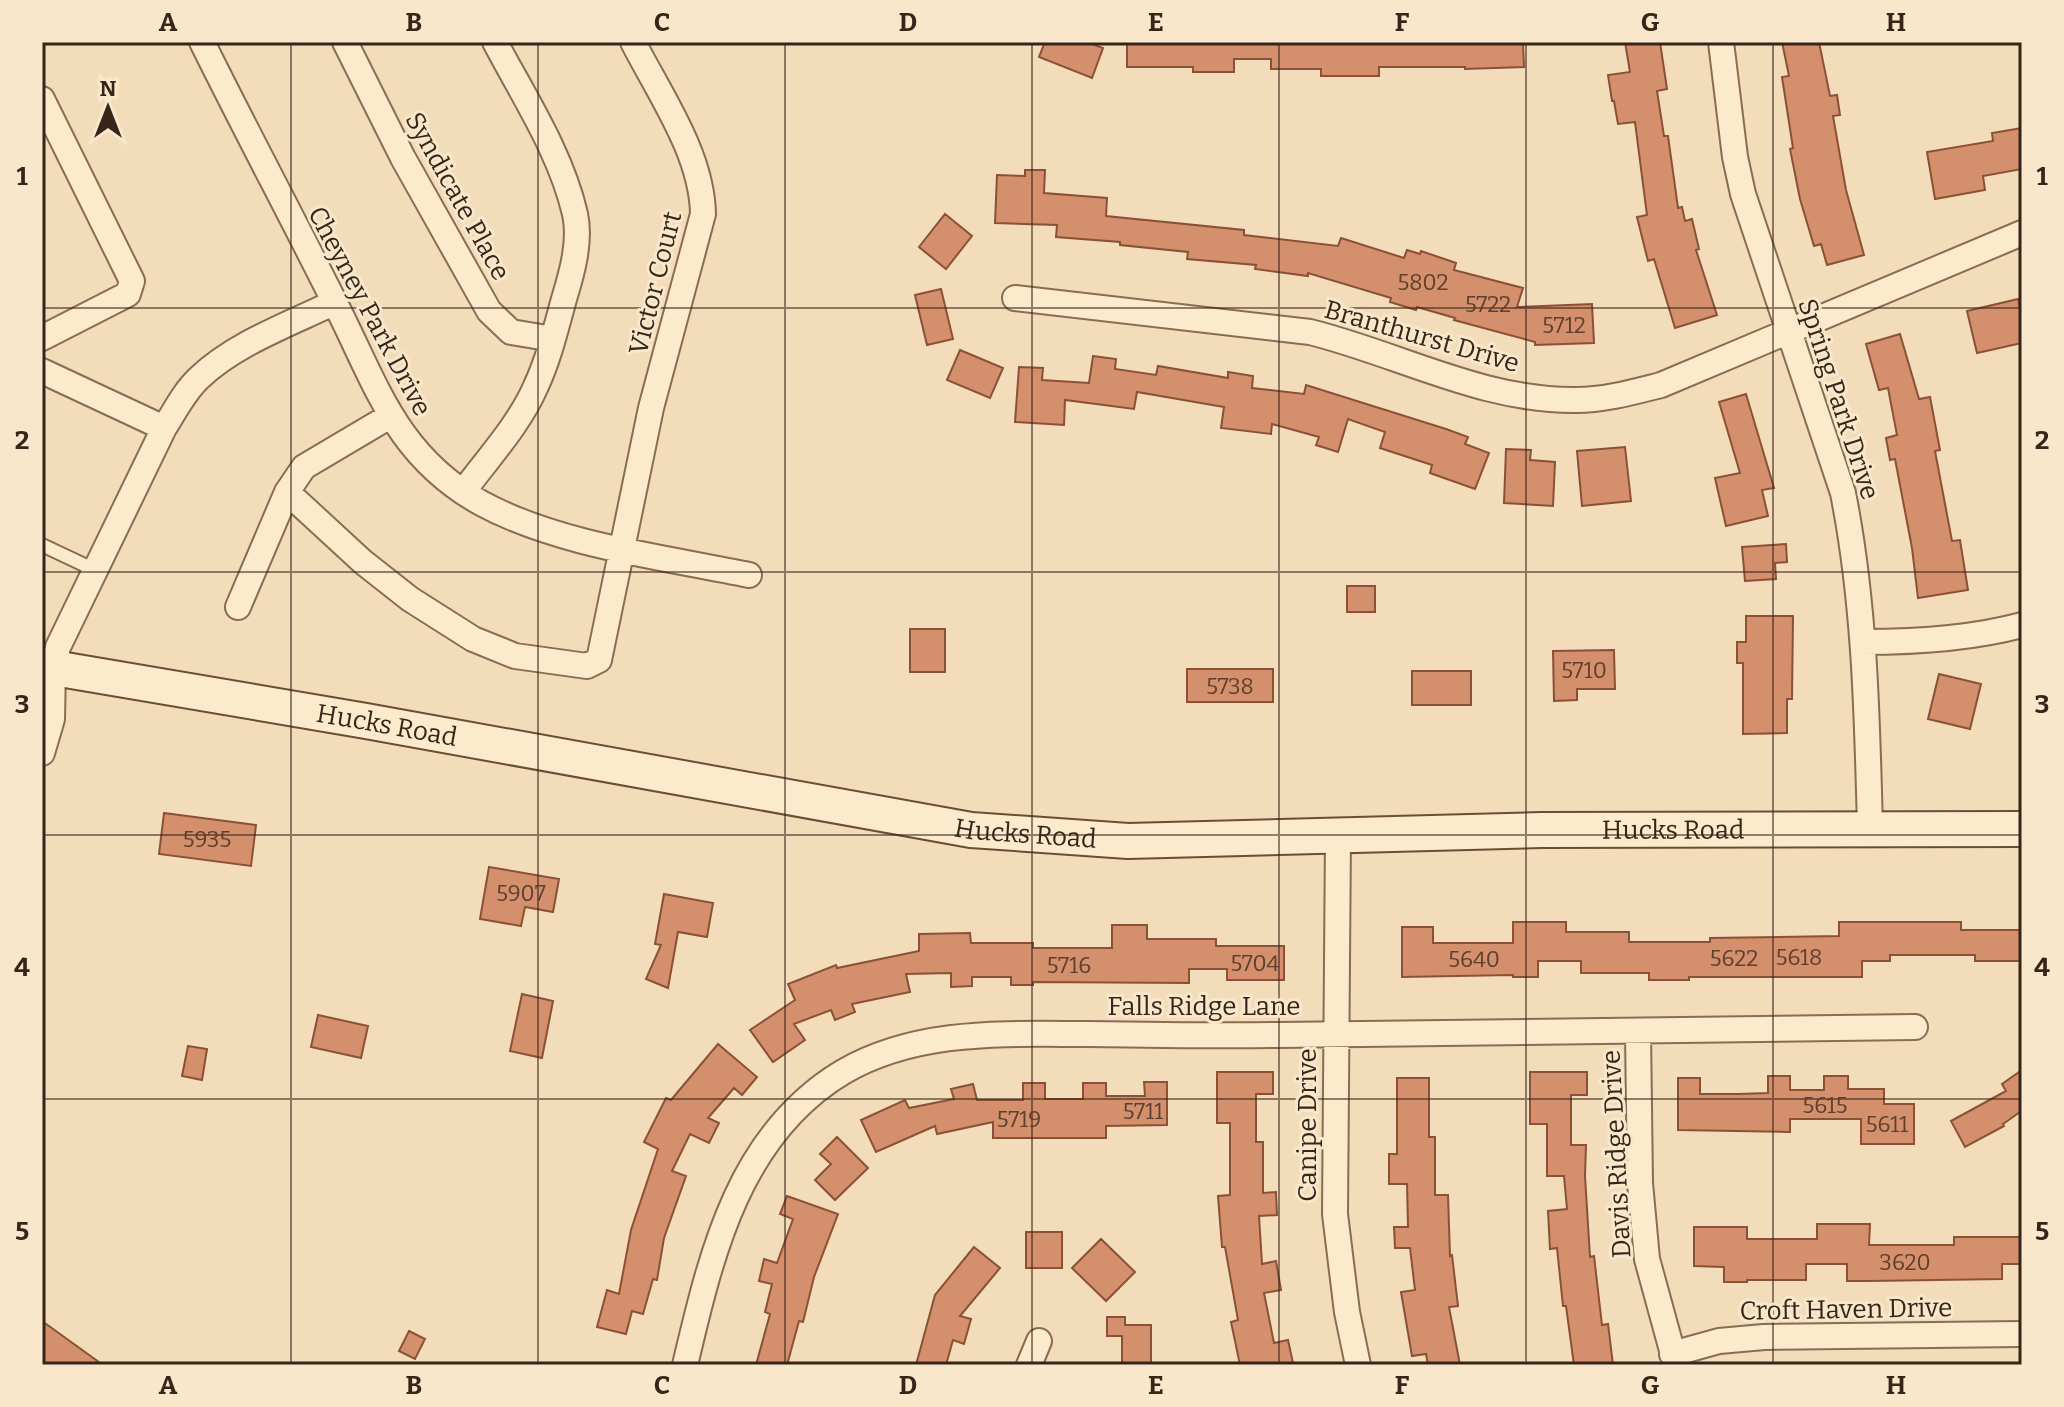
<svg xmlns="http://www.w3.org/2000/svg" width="2064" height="1407" font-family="Bitter,serif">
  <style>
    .building { fill: #d48f6c; stroke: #8b5136; stroke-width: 2 }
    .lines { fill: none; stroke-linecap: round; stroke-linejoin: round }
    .service-casing { stroke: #8a6c53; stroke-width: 16 }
    .minor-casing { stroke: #8a6c53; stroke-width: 28 }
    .secondary-casing { stroke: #6b4d36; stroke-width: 38 }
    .service { stroke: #fceacd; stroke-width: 12 }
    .minor { stroke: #fceacd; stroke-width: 24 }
    .secondary { stroke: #fceacd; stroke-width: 34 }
    .grid { fill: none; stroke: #372519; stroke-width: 2; stroke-opacity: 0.55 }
    .labels { text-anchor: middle; stroke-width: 6; stroke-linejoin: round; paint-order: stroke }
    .number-label { font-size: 22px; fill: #5e402e }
    .street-label { font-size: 26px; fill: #372519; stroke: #f8e7ca }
    .neatline { fill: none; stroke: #372519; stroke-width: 3 }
    .grid-label { font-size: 26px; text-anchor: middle; font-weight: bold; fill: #372519 }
  </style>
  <rect width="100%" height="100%" fill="#f2dcba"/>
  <path class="building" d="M1045,42H1087L1103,48L1092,78L1039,57Z
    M1127,42H1523L1524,67L1465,69V67H1379V76H1321V69H1271V59H1234V72H1193V67H1127Z
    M1625,42H1660L1667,89L1657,91L1664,136H1668L1678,208L1682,207L1685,221L1692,219L1699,249L1696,250L1717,315L1675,328L1654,259L1648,261L1637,217L1647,215L1635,122L1618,124L1614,101H1612L1608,75L1630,72Z
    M1782,42H1819L1830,96L1837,95L1840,115L1833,116L1846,190L1864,255L1827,265L1821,244L1814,246L1800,199L1790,149L1793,148L1782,77L1789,76Z
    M2022,128V169L1983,176L1985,190L1935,199L1927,152L1993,141L1992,133Z
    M1025,170H1045L1044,193L1107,198L1106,216L1244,230V235L1338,246L1341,238L1404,258L1407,250L1420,254L1421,251L1456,263L1454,270L1523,288L1517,307L1592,304L1594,343L1535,345V342L1454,320L1455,318L1417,307L1416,310L1390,302L1391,298L1308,273V276L1255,269L1256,265L1187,259L1188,252L1120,245V242L1056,237L1057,225L995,223L997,175L1025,176Z
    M945,214L972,236L946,269L919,247Z
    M941,289L953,339L927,345L915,295Z
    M2018,299L2022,318V343L1977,353L1967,311Z
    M1900,334L1919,399L1930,397L1940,450L1935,451L1952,541L1960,540L1968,590L1918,598L1912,548L1895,459L1890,460L1886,438L1897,435L1888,388L1879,390L1866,344Z
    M960,350L1003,368L990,398L947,380Z
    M1093,356L1116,359L1115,369L1156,375L1158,366L1228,378V372L1253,376L1252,388L1304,394L1306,385L1446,429L1468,437L1465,444L1489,453L1475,489L1430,473L1432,465L1380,448L1385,432L1348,419L1338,452L1316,445L1319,437L1272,424L1271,434L1221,428L1224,407L1137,392L1134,409L1065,400L1064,425L1015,422L1019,367L1043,368L1042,380L1089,383Z
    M1746,394L1774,488L1762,490L1768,516L1726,526L1715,478L1740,473L1719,402Z
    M1625,447L1631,501L1582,506L1577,451Z
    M1506,449L1531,450L1530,460L1555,462L1553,506L1504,503Z
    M1786,544L1787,562L1775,563L1776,579L1745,581L1742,547Z
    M1347,586H1375V612H1347Z
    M1746,616H1793L1792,699H1787V733L1743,734V663H1737V642H1746Z
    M910,629H945V672H910Z
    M1614,650L1615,689H1577V700L1554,701L1553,651Z
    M1187,669H1273V702H1187Z
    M1412,671H1471V705H1412Z
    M1939,674L1981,684L1970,729L1928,719Z
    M164,813L256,825L251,866L159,854Z
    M489,867L559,879L553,912L525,907L521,926L480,919Z
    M664,894L713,903L707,937L678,932L668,988L646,979L661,945L655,944Z
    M1513,922H1566V932H1629V942H1710V938L1839,936V922H1961V930H2022V961H1975V955H1890V961H1862V977H1689V980H1649V973H1581V961H1538V977H1513V975L1402,977V927H1433V943H1513Z
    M1112,925H1147V939H1216V946H1284V980H1227V969H1189V983L1033,982V985H1011V977H972V986L951,987V973L906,974L910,992L852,1004L855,1012L835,1020L831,1010L794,1024L805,1040L773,1062L750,1030L795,1000L788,984L836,965L837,968L919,951V934L970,933L971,943H1033V948H1112Z
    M522,994L553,1001L542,1058L510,1051Z
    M318,1015L368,1026L361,1058L311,1047Z
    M718,1044L757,1077L742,1095L734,1088L708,1118L719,1123L709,1143L690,1134L672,1171L686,1176L664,1238L657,1280L653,1279L643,1314L632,1311L626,1334L597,1327L607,1290L619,1294L631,1230L658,1149L644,1142L666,1098L671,1100Z
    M188,1046L207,1049L202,1080L182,1076Z
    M2022,1070V1114L2020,1112L2003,1124L2004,1126L1965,1147L1951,1121L2006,1091L2002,1084Z
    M1217,1072H1273V1094H1256V1142H1263V1193L1276,1192L1277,1215L1259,1216L1262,1264L1276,1261L1281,1290L1264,1293L1274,1343L1288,1340L1293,1363L1240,1365L1231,1322L1238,1320L1225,1247H1222L1218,1196L1230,1195V1123H1217Z
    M1530,1072H1587V1095H1571V1145H1586L1585,1176L1590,1257L1594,1256L1602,1325L1608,1324L1613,1365H1574L1566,1306H1563L1557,1248L1550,1249L1548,1211L1567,1209L1564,1176H1547V1124H1530Z
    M1768,1076H1790V1090H1824V1076H1848V1089H1884V1104H1914V1144H1861V1119H1790V1132L1678,1130V1078H1700V1094H1738L1768,1093Z
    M1397,1078H1429V1137H1435V1195H1448L1450,1256L1452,1255L1458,1306L1449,1307L1460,1365H1428L1426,1354L1412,1356L1401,1292L1415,1290L1410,1248H1395L1394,1227H1408L1407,1184H1389V1154H1397Z
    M1144,1082H1167V1125L1106,1126V1138H993V1122L937,1134L935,1126L876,1152L861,1120L905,1100L909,1108L954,1099L951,1089L973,1084L977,1100H1023V1083H1045V1099H1083V1083H1106V1096H1145Z
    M837,1137L868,1168L835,1200L815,1180L831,1164L820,1154Z
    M787,1196L838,1214L814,1277L803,1322L799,1321L787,1365H756L770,1314L765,1312L772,1284L759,1281L764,1259L777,1263L793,1219L780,1214Z
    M1817,1224H1870L1869,1245H1954V1237H2022V1264H2002V1279L1869,1281H1847V1264H1806V1280H1747V1282H1724V1267L1694,1266V1227H1747V1239H1817Z
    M1026,1232H1062V1268H1026Z
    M1101,1239L1135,1272L1106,1301L1072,1268Z
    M974,1247L1000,1268L960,1316L971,1319L964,1344L953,1340L946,1365H916L935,1295Z
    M1107,1317H1125V1325H1151V1364H1122V1336H1107Z
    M42,1321L103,1365H42Z
    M409,1331L425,1339L415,1359L399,1351Z"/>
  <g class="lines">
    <defs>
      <path id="service" d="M42,545L95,570"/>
      <path id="minor" d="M202,42C245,129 291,215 334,301C376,383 395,455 481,503C558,545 663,557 749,575
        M345,42L403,158L489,311L511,332L553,339
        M1721,42L1735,157L1743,194L1843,493C1865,604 1867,715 1870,828
        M42,99L132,281L128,294L42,338
        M1015,298L1310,332C1399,354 1482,401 1576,400C1605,400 1633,392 1661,385L2022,233
        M42,371L164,428
        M287,492L363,562L410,599L473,639L515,656L587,666L599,660L651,408L703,214C702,154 660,95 633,42
        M463,492C488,458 519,425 536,386C549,358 556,328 564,299C572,273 581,241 575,214C561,153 524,97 495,42
        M238,607L287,492L304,467L390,416
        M1863,642C1916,642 1970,639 2022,625
        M42,753L52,719L53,668L58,647L164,428C175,411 184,392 199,378C236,343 290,324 335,302
        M1338,835L1335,1214L1347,1312L1358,1365
        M1638,1032L1640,1183L1647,1259L1676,1365
        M1672,1354L1719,1341L1764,1337L2022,1334
        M685,1365C711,1255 738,1135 843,1072C917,1029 1004,1034 1087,1034C1151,1035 1215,1036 1279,1035C1491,1032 1703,1029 1915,1027
        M1029,1365L1039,1341"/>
      <g id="secondary">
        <path id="s1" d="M42,666L366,721L971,830L1128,841L1541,830L2022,829"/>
      </g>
    </defs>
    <use href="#service" class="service-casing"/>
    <use href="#minor" class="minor-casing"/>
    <use href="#secondary" class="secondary-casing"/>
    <use href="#service" class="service"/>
    <use href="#minor" class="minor"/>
    <use href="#secondary" class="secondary"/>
  </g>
  <path class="grid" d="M291,42V1365M538,42V1365M785,42V1365M1032,42V1365M1279,42V1365M1526,42V1365M1773,42V1365M42,308H2022M42,572H2022M42,835H2022M42,1099H2022"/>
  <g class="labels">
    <g class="number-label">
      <text x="1423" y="290">5802</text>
      <text x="1488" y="312">5722</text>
      <text x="1564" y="333">5712</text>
      <text x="1584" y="678">5710</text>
      <text x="1230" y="694">5738</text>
      <text x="207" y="847">5935</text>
      <text x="521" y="901">5907</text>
      <text x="1799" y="965">5618</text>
      <text x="1734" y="966">5622</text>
      <text x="1474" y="967">5640</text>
      <text x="1255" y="971">5704</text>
      <text x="1069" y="973">5716</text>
      <text x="1825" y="1113">5615</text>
      <text x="1143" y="1119">5711</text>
      <text x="1019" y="1127">5719</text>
      <text x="1887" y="1132">5611</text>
      <text x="1905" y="1270">3620</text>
    </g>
    <g class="street-label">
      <text transform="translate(458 196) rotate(61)" y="9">Syndicate Place</text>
      <text transform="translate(655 283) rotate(-76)" y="9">Victor Court</text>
      <text transform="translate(370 311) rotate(62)" y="9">Cheyney Park Drive</text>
      <text transform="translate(1422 336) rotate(16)" y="9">Branthurst Drive</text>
      <text transform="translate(1839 399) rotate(72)" y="9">Spring Park Drive</text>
      <text dy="9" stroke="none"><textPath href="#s1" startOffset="350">Hucks Road</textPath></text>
      <text dy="9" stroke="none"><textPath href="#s1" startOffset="1646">Hucks Road</textPath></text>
      <text dy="9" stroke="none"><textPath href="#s1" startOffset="998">Hucks Road</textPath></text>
      <text x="1204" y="1015">Falls Ridge Lane</text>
      <text transform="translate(1307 1125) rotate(-90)" y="9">Canipe Drive</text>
      <text transform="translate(1616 1154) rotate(-93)" y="9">Davis Ridge Drive</text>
      <text transform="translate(1846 1309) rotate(-1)" y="9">Croft Haven Drive</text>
    </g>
  </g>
  <rect width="2064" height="1407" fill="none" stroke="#f8e7ca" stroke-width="88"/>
  <g transform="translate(108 108)" stroke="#f8e7ca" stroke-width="6" paint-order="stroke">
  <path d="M0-6L14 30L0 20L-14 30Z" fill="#372519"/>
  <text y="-12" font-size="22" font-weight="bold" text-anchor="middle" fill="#372519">N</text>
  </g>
  <rect x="44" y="44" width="1976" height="1319" class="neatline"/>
  <g class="grid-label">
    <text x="168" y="31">A</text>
    <text x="414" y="31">B</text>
    <text x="662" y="31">C</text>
    <text x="908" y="31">D</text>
    <text x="1156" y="31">E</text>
    <text x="1402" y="31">F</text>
    <text x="1650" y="31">G</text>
    <text x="1896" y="31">H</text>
    <text x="22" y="185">1</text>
    <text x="2042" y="185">1</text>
    <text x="22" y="449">2</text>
    <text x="2042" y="449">2</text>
    <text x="22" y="713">3</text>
    <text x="2042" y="713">3</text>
    <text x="22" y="976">4</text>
    <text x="2042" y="976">4</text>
    <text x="22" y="1240">5</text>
    <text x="2042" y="1240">5</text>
    <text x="168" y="1394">A</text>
    <text x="414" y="1394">B</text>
    <text x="662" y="1394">C</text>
    <text x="908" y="1394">D</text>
    <text x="1156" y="1394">E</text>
    <text x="1402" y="1394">F</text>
    <text x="1650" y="1394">G</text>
    <text x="1896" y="1394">H</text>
  </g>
</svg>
